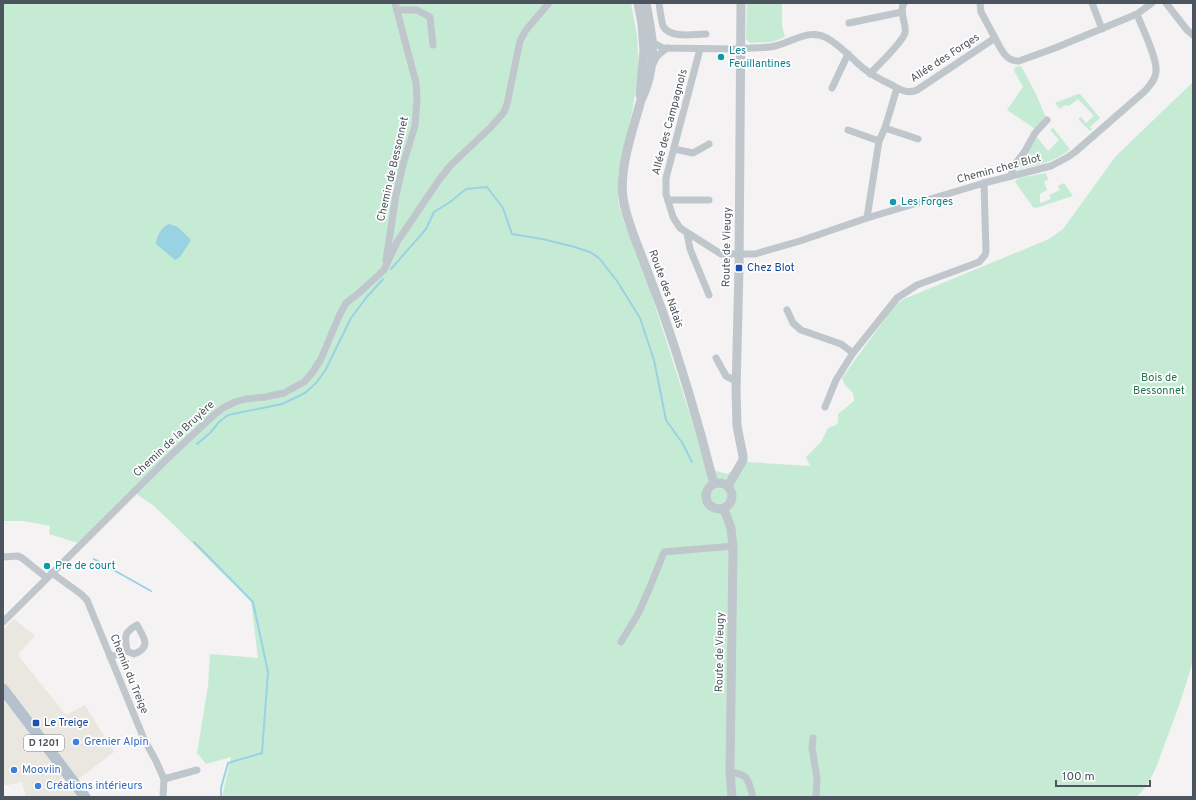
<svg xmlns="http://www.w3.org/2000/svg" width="1196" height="800" font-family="Overpass,sans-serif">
<rect width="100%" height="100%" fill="#f4f2f2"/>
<!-- commercial -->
<path fill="#eae7e0" d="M14,619L35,636L18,654L20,658L66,715L85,705L114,752L77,780L90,797H26L22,782L3,786V630Z"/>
<!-- green -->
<g fill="#c6ebd5">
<path d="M3,3H631L637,35L639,68L632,113L618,174V201L625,225L650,290L707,468L727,474L747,462L810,466L806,457L821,442L828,428L836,425L838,422V414L854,401L853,393L845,385L842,378L895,305L904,299L1049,239L1063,229L1116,156L1193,82V660C1185,690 1175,717 1164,746C1158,763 1151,785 1136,797H222L231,757L206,764L197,753L208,686L210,654L258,658L251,601L174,525L154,506L131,490L78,543L49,534L50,526L24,521H3Z"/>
<path d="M747,3H782V26L785,37L772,42L750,43L746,39Z"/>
<path d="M1021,66L1035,92L1046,118L1035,129L1007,110L1023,87L1014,71L1015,67Z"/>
<path d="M1078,94H1080L1100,118L1090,127L1092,129L1090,131L1078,119L1081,117L1086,123L1094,116L1078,99L1069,106L1065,105L1060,109L1055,103Z"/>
<path d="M1053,128L1070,149C1055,163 1035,165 1016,170L1015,169L1036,136L1048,151L1059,140L1050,130Z"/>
<path d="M1046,173L1048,180L1044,182L1047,190L1040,194V203L1051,199L1049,195L1060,190L1058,186L1064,183L1073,196L1036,208L1033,207L1015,182L1018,178Z"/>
</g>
<!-- water -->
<path fill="#99d2e3" d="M169,224L178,227L191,240L180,257L175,260L156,244C156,237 162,226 169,224Z"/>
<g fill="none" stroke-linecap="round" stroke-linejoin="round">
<!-- stream -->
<g stroke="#99d2e3" stroke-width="2">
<path d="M391,269L426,229L434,212L450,202L466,189L487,187L503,208L512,234L542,239L571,246L590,252L599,258L617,281L640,318L654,360L666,420L683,444L692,462"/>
<path d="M197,444L210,433L219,422L228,415L282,404L305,393L316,383L325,371L351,318L366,298L383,279"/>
<path d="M194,542L253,602L268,672L262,753L228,763L221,788V797"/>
<path d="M94,559L151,591"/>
</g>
<!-- minor -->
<g stroke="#bfc6cc" stroke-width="7">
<path d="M659,3C660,10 661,19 663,26C670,39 694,34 706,34"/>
<path d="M980,3L981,12L995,38"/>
<path d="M1092,3L1102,29"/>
<path d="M1166,3L1187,30L1193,35"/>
<path d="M397,10H417L430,17L433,45"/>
<path d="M849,23L902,12"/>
<path d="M652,42L663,48L735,49C748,47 762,49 775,46C793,42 808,28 827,38C841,46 851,58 863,68C872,75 881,80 892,85C900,90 908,94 917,90L995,38C1001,49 1005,61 1019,61L1055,48L1137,14"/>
<path d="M700,49L666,178V194L673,217L680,228L721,254H755L800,241L867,218L984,183L1051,166L1068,157L1075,152L1145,91C1150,85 1156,79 1156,71C1157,57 1142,28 1137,14L1152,3"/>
<path d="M653,64L657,56L667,48"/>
<path d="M870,74C878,65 902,43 905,33C907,23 898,12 904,3"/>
<path d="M832,88L848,54"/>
<path d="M885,128L918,139"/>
<path d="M848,130L879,141"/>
<path d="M674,149L693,153L709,144"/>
<path d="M1011,176L1013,167L1025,151L1035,133L1047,120"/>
<path d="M668,200H709"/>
<path d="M867,218L879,141L885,128L897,88"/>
<path d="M687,233L690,249L709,295"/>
<path d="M386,260L396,195L404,161L415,126L417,98L416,83L395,3"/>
<path d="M787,310L793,323L801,330L841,344L853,353"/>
<path d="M716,358L726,376L736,381"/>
<path d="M825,407L836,380L853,353L897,298L917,285L979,262L985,255L986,251L984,183"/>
<path d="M3,557L18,556L22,558L47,578"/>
<path d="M52,573L81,594L87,600L144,739L156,761L164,779L163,797"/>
<path d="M3,622L167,459L214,415L223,408L235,402L245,399L265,397L284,393L304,382L312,373L321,359L339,316L346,303L359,293L384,270L397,242L439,180L450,166L491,127L504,112L507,104L520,41L526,30L549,3"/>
<path d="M621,642L638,614L650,587L664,552L733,546"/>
<path d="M110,657L127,651L134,654C152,647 144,638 137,625C123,633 125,636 127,651"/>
<path d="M813,738L812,748L817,778L816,797"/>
<path d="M730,772C749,774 748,780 753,797"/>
<path d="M164,779L197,770"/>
</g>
<!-- tertiary -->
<g stroke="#bfc6cc" stroke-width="9">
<path d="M638,3L642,24L644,51L640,95"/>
<path d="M646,3C648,15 651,28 652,40C654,59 650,83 641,100C633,130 619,167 623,198C625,212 630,225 635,239C644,262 653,286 662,310C682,367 699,425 714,484"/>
<circle cx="719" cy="496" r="13"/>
<path d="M728,486L743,460V456L737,426L736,391L739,268L741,3"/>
<path d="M724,509L731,528L733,548L730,772L732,797"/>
</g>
<!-- primary -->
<path stroke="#b5c1cc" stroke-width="11" d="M3,689L85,797"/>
</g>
<!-- markers -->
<g fill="#0f9aa8" stroke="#fff" stroke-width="1.5">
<circle cx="721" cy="57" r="4"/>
<circle cx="893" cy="202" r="4"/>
<circle cx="47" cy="566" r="4"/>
</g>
<g fill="#1a4fb4" stroke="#fff" stroke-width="1.5">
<rect x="735" y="264" width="8" height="8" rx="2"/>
<rect x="32" y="719" width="8" height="8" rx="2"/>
</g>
<g fill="#3f7fe0" stroke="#fff" stroke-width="1.5">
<circle cx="76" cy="742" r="4"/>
<circle cx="14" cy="770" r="4"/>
<circle cx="38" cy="786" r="4"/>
</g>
<g text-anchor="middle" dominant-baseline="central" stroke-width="3.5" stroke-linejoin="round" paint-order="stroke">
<!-- shield labels -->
<rect fill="#fff" stroke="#82878e" stroke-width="1" x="24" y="735" width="40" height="16" rx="3"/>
<g font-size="10" font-weight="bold" fill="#4c545d">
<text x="44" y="743">D 1201</text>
</g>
<!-- culture labels -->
<g font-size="11" fill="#0d838f" stroke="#fff" text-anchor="start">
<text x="729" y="51">Les<tspan x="729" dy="13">Feuillantines</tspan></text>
<text x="901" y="202">Les Forges</text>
<text x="55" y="566">Pre de court</text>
</g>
<!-- street labels -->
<g font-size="11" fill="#4c545d" stroke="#fff">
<text transform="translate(945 58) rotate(-33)">Allée des Forges</text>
<text transform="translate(670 122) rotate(-75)">Allée des Campagnols</text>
<text transform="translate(393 169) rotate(-77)">Chemin de Bessonnet</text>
<text transform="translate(999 169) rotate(-15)">Chemin chez Blot</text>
<text transform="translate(727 247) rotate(-89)">Route de Vieugy</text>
<text transform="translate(666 289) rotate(70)">Route des Natais</text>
<text transform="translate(174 439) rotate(-43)">Chemin de la Bruyère</text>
<text transform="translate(720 652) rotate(-89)">Route de Vieugy</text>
<text transform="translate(129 674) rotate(68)">Chemin du Treige</text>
</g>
<!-- transit labels -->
<g font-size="11" fill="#164399" stroke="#fff" text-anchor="start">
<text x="747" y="268">Chez Blot</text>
<text x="44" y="723">Le Treige</text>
</g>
<!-- park labels -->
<g font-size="11" fill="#23774e" stroke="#fff">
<text x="1159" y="378">Bois de<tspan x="1159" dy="13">Bessonnet</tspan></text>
</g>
<!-- shop labels -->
<g font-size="11" fill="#366cbe" stroke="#fff" text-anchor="start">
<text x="84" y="742">Grenier Alpin</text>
<text x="22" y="770">Mooviin</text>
<text x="46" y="786">Créations intérieurs</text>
</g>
</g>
<!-- border -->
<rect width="1196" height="800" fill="none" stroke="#4c545d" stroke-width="8"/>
<!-- scale -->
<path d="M1056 780v6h94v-6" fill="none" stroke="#4c545d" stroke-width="2"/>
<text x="1062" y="780" font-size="12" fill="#4c545d" stroke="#ffffff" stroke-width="3" paint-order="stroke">100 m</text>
</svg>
